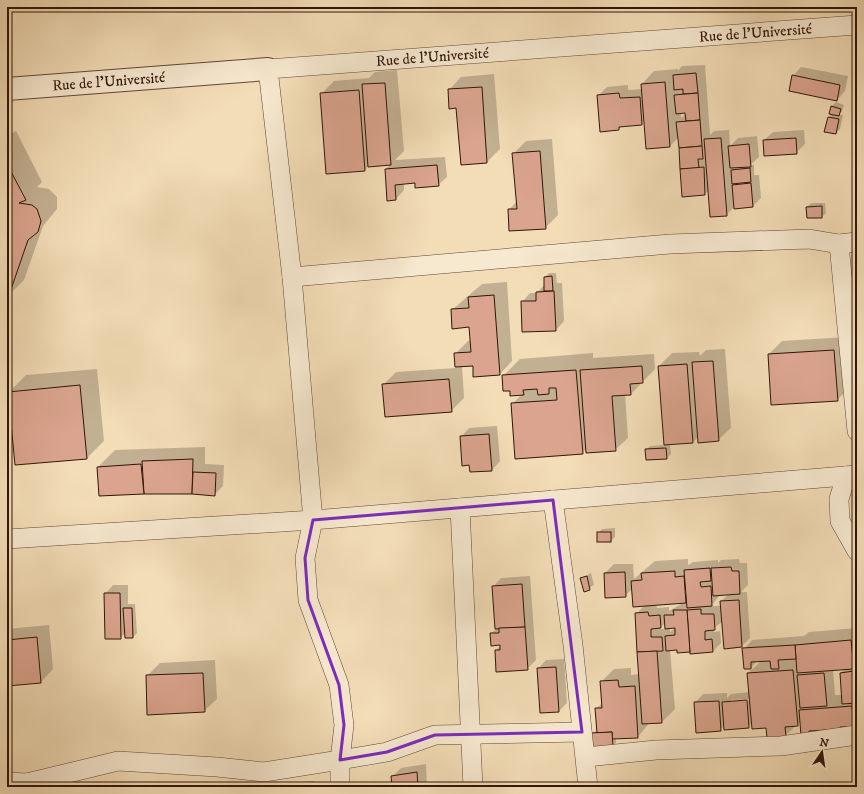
<svg xmlns="http://www.w3.org/2000/svg" width="864" height="794" font-family="'IM FELL DW Pica',serif">
<rect width="100%" height="100%" fill="#f3ddb7"/>
<filter id="stains"><feTurbulence type="fractalNoise" baseFrequency=".005" numOctaves="4"/><feColorMatrix values="0 0 0 0 .2 0 0 0 0 .09 0 0 0 0 .02 0 0 0 .5 -.17"/></filter>
<radialGradient id="worn" r=".72"><stop offset=".6" stop-color="#630" stop-opacity="0"/><stop offset="1" stop-color="#630" stop-opacity=".3"/></radialGradient>
<!-- shadow -->
<g fill="#0003" fill-rule="evenodd">
<path d="M705,65L710,135L714,131L729,130L730,146L738,138L757,136L759,157L750,165H754V175H759L761,198L753,206L735,208V206L726,215L709,190L705,194L678,138L670,146L644,121L642,124L622,126L618,129L599,95L607,87L628,85V90L642,89V84L654,71L678,69V71L682,66ZM688,112L681,118V113Z"/>
<path d="M801,67L848,76L845,91L837,100L793,76Z"/>
<path d="M397,70L404,151L395,160L445,157L447,177L438,185L416,182L404,183V190L396,199L388,200L386,169L390,164L368,166L365,170L321,94L334,81L369,78L375,72Z"/>
<path d="M494,74L500,149L487,162L449,90L461,77Z"/>
<path d="M836,102L844,105L842,111L839,115H843L840,129L836,133L825,131L829,117L832,114L830,113L832,106Z"/>
<path d="M804,130L805,144L796,153L764,140L773,132Z"/>
<path d="M16,131L42,182L37,187L49,189L57,197V209L43,226L24,280L7,297V136Z"/>
<path d="M552,139L558,215L545,228L509,210L517,201L514,153L526,141Z"/>
<path d="M811,203H825L826,213L822,217L807,207Z"/>
<path d="M549,273H556L557,283H562L564,321L556,330L522,302L530,293H537L545,284V277Z"/>
<path d="M507,282L512,361L500,374L474,365L462,366L464,398L451,411L383,385L396,372L456,368L455,354L468,341L471,340L470,326L452,310L482,284Z"/>
<path d="M847,337L850,387L837,400L769,354L782,341Z"/>
<path d="M725,349L731,428L718,440L699,436L693,442L670,444L671,454L667,458L646,450L650,446L665,445L659,366L672,353L699,352L700,356L706,350Z"/>
<path d="M593,353V358L654,354L655,369L631,394H625L628,438L615,450L587,448L582,453L512,404L522,394L511,390L503,376L520,359Z"/>
<path d="M97,369L104,441L87,458L16,464L9,392L26,375Z"/>
<path d="M497,426L500,461L492,470L461,437L469,428Z"/>
<path d="M205,447V464L224,465L223,486L215,494L144,493L98,467L115,450Z"/>
<path d="M615,528V537L611,541L598,533L602,529Z"/>
<path d="M688,559V565L693,562L718,560V563L721,560L739,559L740,563H747L748,585L741,592H747L750,638L742,646L725,648L723,621L713,629L714,632L720,631L721,643L713,651L670,650L675,709L662,722H650L638,737L616,738V743L612,747L591,734L598,730L596,709L602,703L601,682L614,669L631,668V675L640,674L636,614L645,605L632,589L625,596L606,597L605,573L614,564H633L634,579L655,561ZM729,594L721,601L722,606H711L720,595ZM683,603L669,611V607L657,608L656,604ZM665,623L666,629H659ZM670,627H676L670,632Z"/>
<path d="M591,573L594,585L585,590L582,578Z"/>
<path d="M530,576L536,660L527,669L496,650L502,644L491,634L496,629L493,587L501,578Z"/>
<path d="M113,585H128V604H135L137,633L133,637L126,632L120,638L105,594Z"/>
<path d="M49,625L53,669L41,682L7,685V629Z"/>
<path d="M857,628V731L846,726L840,732L828,729L814,730L809,735L801,721L785,736L767,727L752,723L748,727L724,726L720,730L695,703L703,694L727,693V698L731,694L750,692L748,673L761,661H757L751,668L744,649L752,640L804,636L809,632ZM845,668L841,673L842,695H835L833,669ZM752,699V701L731,702V700Z"/>
<path d="M564,659L567,703L559,711L538,669L546,660Z"/>
<path d="M215,660L217,699L204,711L147,676L160,663Z"/>
<path d="M426,764L427,787H393L392,777L401,768Z"/>
<path d="M314,781L313,787H270L273,784Z"/>
<path d="M840,786H857V787H839Z"/>
</g>
<!-- building -->
<g fill="#daa48e" stroke="#301607">
<path d="M696,73L698,93L683,94V89L674,90L673,75Z"/>
<path d="M792,75L840,85L837,101L789,91Z"/>
<path d="M665,82L670,147L646,149L641,84Z"/>
<path d="M385,83L391,165L368,167L362,84Z"/>
<path d="M482,87L487,163L461,165L456,108L449,109L448,89Z"/>
<path d="M359,90L365,171L326,174L320,93Z"/>
<path d="M619,93L620,98L640,97L642,125L619,127V130L600,132L597,95Z"/>
<path d="M698,93L700,120L686,121L685,113L676,114L674,95Z"/>
<path d="M831,106L841,109L839,116L829,114Z"/>
<path d="M828,117L839,119L836,134L824,132Z"/>
<path d="M700,120L702,146L679,148L676,122Z"/>
<path d="M721,138L727,216L710,217L704,139Z"/>
<path d="M796,138L797,154L764,156L763,140Z"/>
<path d="M749,144L751,167L730,168L728,146Z"/>
<path d="M702,146L703,159H698L699,168L680,169L679,148Z"/>
<path d="M540,151L546,229L509,231L508,209H517L512,153Z"/>
<path d="M7,164L26,200L19,203L32,205L37,209L41,221L38,232L28,240L8,298Z"/>
<path d="M437,165L439,186L415,188V183L395,185L396,200L387,201L385,169Z"/>
<path d="M704,167L705,195L682,197L680,169Z"/>
<path d="M750,168L751,182L732,184L731,170Z"/>
<path d="M751,183L753,207L734,209L732,185Z"/>
<path d="M822,206V218H807L806,207Z"/>
<path d="M552,276L553,291H544V277Z"/>
<path d="M554,291L556,331L522,332L521,301H536V292Z"/>
<path d="M494,295L500,375L473,377V366L455,367L454,353L471,352L469,327L452,329L451,309L469,308L468,297Z"/>
<path d="M834,350L838,401L771,405L768,354Z"/>
<path d="M713,361L719,441L698,443L692,362Z"/>
<path d="M687,364L693,443L664,445L658,366Z"/>
<path d="M642,366L643,383L630,384L631,395L612,396L616,451L586,453L580,370Z"/>
<path d="M576,370L583,454L515,459L511,403L557,400L556,388H549V394L538,395L537,389L523,390L524,395L510,396V391H503L502,375Z"/>
<path d="M449,379L452,412L385,417L382,384Z"/>
<path d="M80,385L87,459L15,465L8,392Z"/>
<path d="M489,434L492,471L470,472L469,465L462,466L460,436Z"/>
<path d="M666,448L667,459L646,460L645,449Z"/>
<path d="M193,459L192,494H144L142,461Z"/>
<path d="M141,464L144,494L99,496L97,467Z"/>
<path d="M193,472L216,473L215,496L192,494Z"/>
<rect x="597" y="532" width="14" height="10"/>
<path d="M731,567L732,571H739L740,594L713,596L711,568Z"/>
<path d="M710,568L711,581L700,582L701,587L711,586L712,606L687,608L684,570Z"/>
<path d="M675,571V577L684,576L686,603L633,607L631,581L642,580L641,573Z"/>
<path d="M625,572L626,597L605,598L604,573Z"/>
<path d="M587,576L590,590L584,592L580,578Z"/>
<path d="M522,584L525,627L495,629L492,586Z"/>
<path d="M104,593H120L121,639H105Z"/>
<path d="M739,600L742,647L724,649L720,601Z"/>
<path d="M123,608H132L133,638H125Z"/>
<path d="M701,609V614H714L715,630L705,631V640L712,639L713,652L690,654L687,610Z"/>
<path d="M673,610H687L690,652L677,653V650L666,651L665,636L675,635V628L665,629L664,615H674Z"/>
<path d="M648,612L649,616L660,615L661,628L651,629V637H662L663,651L637,652L635,613Z"/>
<path d="M525,627L528,670L496,672L495,650H500V645L491,646L490,633H499V628Z"/>
<path d="M37,637L41,683L7,686V640Z"/>
<path d="M851,640L854,669L797,673L795,645Z"/>
<path d="M795,645L796,659L778,660L779,669H771L770,661L751,662V669H744L742,648Z"/>
<path d="M657,651L662,723L642,724L637,652Z"/>
<path d="M556,667L559,712L540,713L537,668Z"/>
<path d="M793,670L798,726L785,727L786,737L767,738L766,728L752,729L747,673Z"/>
<path d="M854,671L857,703L842,704L840,673Z"/>
<path d="M203,673L205,712L147,715L146,675Z"/>
<path d="M824,673L827,706L800,708L797,675Z"/>
<path d="M618,680L619,687L635,686L638,738L612,739V732L597,733L595,708H602L600,681Z"/>
<path d="M747,700L749,728L724,730L722,702Z"/>
<path d="M719,701L721,731L696,733L694,702Z"/>
<path d="M852,706L853,717H857V732L847,727H840V733L827,730L809,731V736H801L799,710Z"/>
<path d="M612,732L613,748L591,749L590,733Z"/>
<path d="M417,772L418,787H392L391,776Z"/>
</g>
<g fill="none" stroke-linecap="round" stroke-linejoin="round">
<defs>
<g id="minor">
<path d="M839,244L857,431"/>
<path d="M292,277L670,244L809,239L839,244L857,242"/>
<path d="M846,476L839,499L840,521L857,551"/>
<path d="M553,500L573,645L588,787"/>
<path d="M460,508L473,787"/>
<path d="M7,539L313,520L857,475"/>
<path d="M586,757L656,750L781,746L857,735"/>
<path d="M7,782L27,783L29,787"/>
<path id="s1" d="M27,783L118,761L217,767L264,772L340,760L344,725L339,685L308,600L305,558L313,520L292,277L268,69L857,25"/>
<path d="M340,787V760L387,752L435,735L582,732"/>
</g>
<g id="tertiary">
<path id="s2" d="M7,89L268,69"/>
</g>
</defs>
<!-- minor casing -->
<use href="#minor" stroke="#614833" stroke-width="20"/>
<!-- tertiary casing -->
<use href="#tertiary" stroke="#614833" stroke-width="24"/>
<!-- minor -->
<use href="#minor" stroke="#f7e9d0" stroke-width="19"/>
<!-- tertiary -->
<use href="#tertiary" stroke="#f7e9d0" stroke-width="22"/>
</g>
<!-- marked area -->
<path fill="none" stroke="#7b2cbf" stroke-width="3" stroke-linejoin="round" d="M553,500L582,732L435,735L387,752L340,760L344,725L339,685L308,600L305,558L313,520Z"/>
<g text-anchor="middle" dominant-baseline="central" stroke-width="3" stroke-linejoin="round" paint-order="stroke">
<!-- street labels -->
<g font-size="15" fill="#301607" stroke="#f7e9d0">
<text stroke="none"><textPath href="#s1" startOffset="1506">Rue de l'Université</textPath></text>
<text stroke="none"><textPath href="#s1" startOffset="1182">Rue de l'Université</textPath></text>
<text stroke="none"><textPath href="#s2" startOffset="102">Rue de l'Université</textPath></text>
</g>
</g>
<!-- margin -->
<rect width="864" height="794" fill="none" stroke="#f3ddb7" stroke-width="24"/>
<rect x="8" y="8" width="848" height="778" fill="none" stroke="#301607" stroke-width="2"/>
<rect x="12" y="12" width="840" height="770" fill="none" stroke="#301607"/>
<!-- north arrow -->
<g transform="translate(822 752) rotate(13)" stroke="#f7e9d0" stroke-width="3" paint-order="stroke">
<path d="M0-3L7 15L0 10L-7 15Z" fill="#301607"/>
<text y="-6" font-size="11" font-weight="bold" text-anchor="middle" fill="#301607">N</text>
</g>
<rect width="100%" height="100%" filter="url(#stains)"/>
<rect width="100%" height="100%" fill="url(#worn)"/>
</svg>
